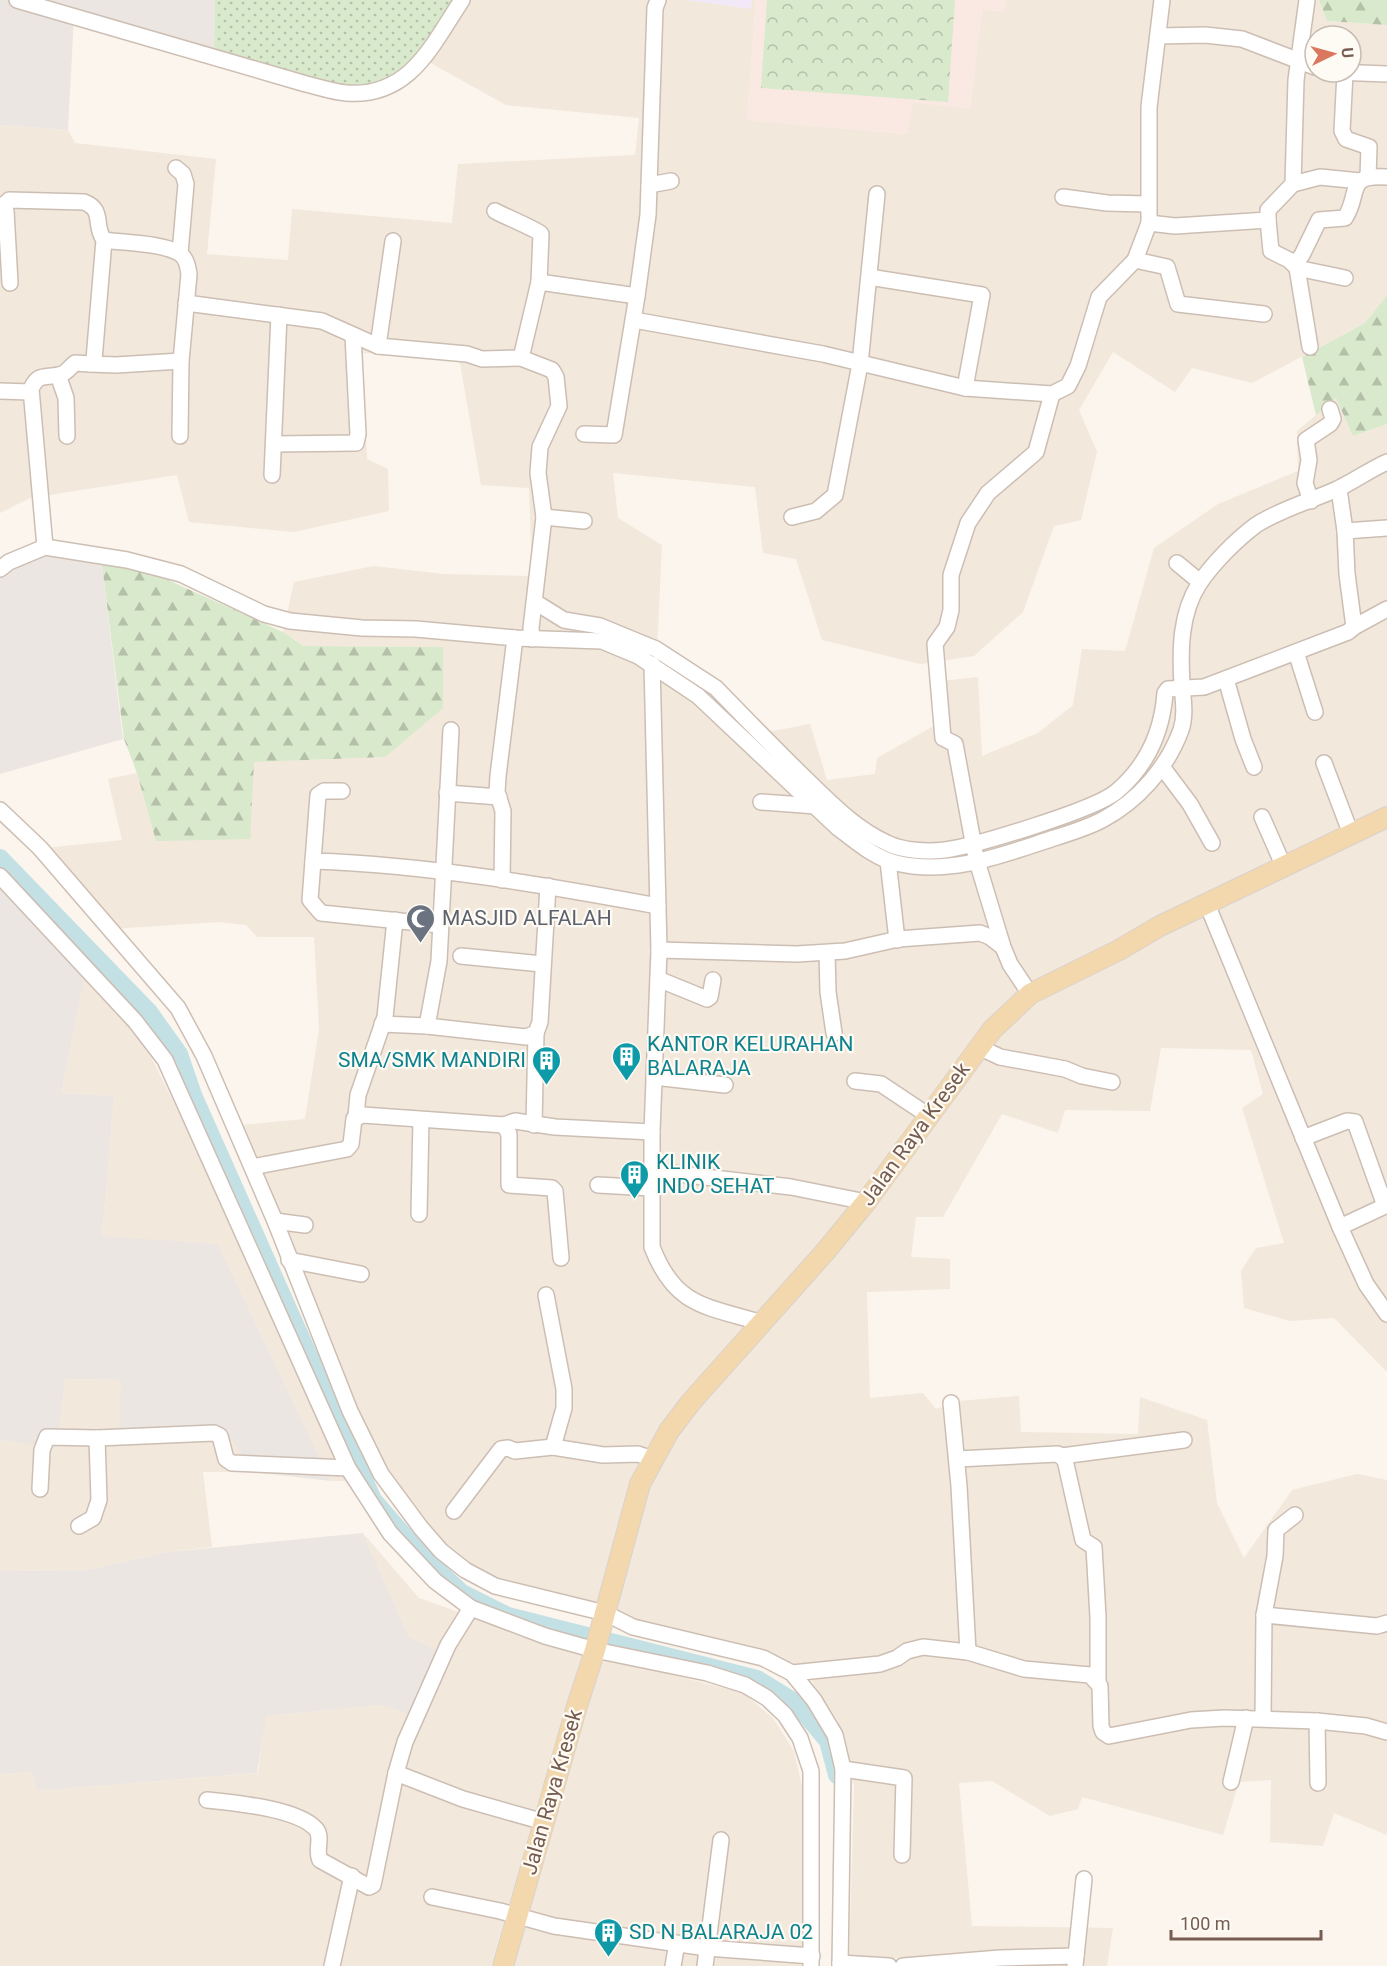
<svg xmlns="http://www.w3.org/2000/svg" width="1387" height="1966" font-family="Roboto,sans-serif">
<defs>
<pattern id="grass-dots" width="8" height="8" patternUnits="userSpaceOnUse" patternTransform="scale(1.5)"><rect width="8" height="8" fill="#d8e9cc"/><path d="M2 2h.1M6 6h.1" fill="none" stroke="#b4c0a8" stroke-width="1.8" stroke-linecap="round"/></pattern>
<pattern id="forest-firs" width="22" height="20" patternUnits="userSpaceOnUse" patternTransform="scale(1.5)"><rect width="22" height="20" fill="#d8e9cc"/><path d="M5 1l3.5 6h-7zM16 11l3.5 6h-7z" fill="#b4c0a8"/></pattern>
<pattern id="park-crowns" width="20" height="18" patternUnits="userSpaceOnUse" patternTransform="scale(1.5)"><rect width="20" height="18" fill="#d8e9cc"/><path d="M2 6a3 3 0 1 1 6 0M12 15a3 3 0 1 1 6 0" fill="none" stroke="#b4c0a8"/></pattern>
</defs>
<rect width="100%" height="100%" fill="#fbf5ed"/>
<!-- residential -->
<g fill="#f2e8dc" fill-rule="evenodd">
<path d="M463,0H756L747,120L907,134L912,102L970,108L982,10L1004,11L1006,0H1319L1327,21L1387,25V295L1365,323L1252,383L1192,368L1175,392L1113,352L1079,410L1097,452L1081,520L1054,526L1023,612L974,656L920,664L822,640L796,559L763,553L755,487L613,473L618,518L662,545L656,671L707,688L757,734L810,724L827,780L875,774L877,758L939,723L942,681L978,677L982,756L1038,733L1073,705L1082,649L1125,651L1154,548L1218,504L1298,471L1297,431L1336,398L1353,436L1387,424V1372L1334,1318L1290,1321L1244,1308L1241,1271L1256,1248L1284,1243L1242,1108L1263,1094L1251,1050L1161,1048L1150,1111L1065,1110L1058,1133L1002,1114L943,1217H916L911,1257L950,1259V1289L867,1292L870,1398L923,1393L936,1409L959,1401L1019,1396L1021,1432L1138,1434L1140,1397L1207,1420L1217,1503L1244,1558L1292,1490L1357,1474L1387,1480V1835L1334,1813L1323,1846L1270,1842L1271,1780L1239,1782L1223,1835L1082,1797L1078,1809L1050,1816L992,1781L959,1783L972,1926L1113,1928L1107,1966H849L854,1786L838,1721L808,1675L768,1655L487,1578L430,1534L387,1484L239,1125L305,1119L319,1029L314,937H257L246,925L219,922L111,929L44,848L122,840L108,779L137,773L156,841L253,762L385,757L443,647L303,646L283,632L294,582L374,566L443,574L532,576L529,488L481,485L459,357L362,353L367,459L388,469L389,511L294,532L189,522L177,475L30,498L0,513V125L68,130L75,143L216,159L207,254L288,260L292,209L452,223L458,164L635,155L639,118L506,105L427,61ZM1315,36H1351V72H1315Z"/>
<path d="M86,971L147,1049L189,1133L346,1481H331L218,1244L102,1237L114,1096L61,1093Z"/>
<path d="M65,1379L122,1380L119,1441L234,1440L251,1472H203L212,1547L168,1552L86,1570L0,1571V1440L57,1447Z"/>
<path d="M363,1533L419,1598L498,1626L583,1649L491,1966H0V1774L31,1772L37,1791L258,1773L265,1716L382,1705L409,1637Z"/>
<path d="M599,1656L743,1693L773,1718L794,1751L805,1800L802,1966H512Z"/>
</g>
<!-- commercial -->
<path fill="#fae9e2" d="M756,0H1006L1004,11L982,10L970,108L913,103L907,134L747,120Z"/>
<!-- industrial -->
<g fill="#ece6e2">
<path d="M0,0H215L214,59L74,17L68,130L0,125Z"/>
<path d="M36,556L101,557L123,739L0,774V565Z"/>
<path d="M0,885L86,971L61,1093L114,1096L102,1236L218,1244L331,1481L251,1472L233,1440L119,1441L121,1380L65,1379L57,1448L0,1440Z"/>
<path d="M363,1533L409,1637L442,1653L414,1716L382,1705L266,1716L257,1773L37,1791L31,1772L0,1774V1571L86,1570L168,1552Z"/>
</g>
<!-- education -->
<path fill="#f2e9f8" d="M686,0H752L751,9Z"/>
<!-- grass -->
<path fill="url(#grass-dots)" d="M215,0H463L427,61L384,89L328,90L214,59Z"/>
<!-- forest -->
<g fill="url(#forest-firs)">
<path d="M1319,0H1387V25L1327,21Z"/>
<path d="M1387,295V424L1353,436L1336,398L1316,415L1302,357L1365,323Z"/>
<path d="M101,557L148,571L283,632L303,646L443,647V708L385,757L254,762L250,839L156,841L137,773L124,739Z"/>
</g>
<!-- park -->
<path fill="url(#park-crowns)" d="M767,0H955L948,102L761,88Z"/>
<g fill="none" stroke-linecap="round" stroke-linejoin="round">
<!-- river -->
<path stroke="#c3e0e4" stroke-width="18" d="M0,858L149,1012L179,1054L193,1095L373,1500L421,1555L462,1593L508,1616L757,1679L796,1703L828,1741L837,1775"/>
<defs>
<g id="minor">
<path d="M17,0L306,84C319,87 333,92 346,93C410,98 432,45 462,0"/>
<path d="M1158,36L1205,35L1242,39L1315,67"/>
<path d="M1335,72L1387,74"/>
<path d="M1345,73L1342,131L1346,139L1369,147L1368,177"/>
<path d="M176,168L183,174L186,184L180,253"/>
<path d="M1293,184L1320,177L1360,181"/>
<path d="M649,185L671,181"/>
<path d="M1063,197L1107,203L1147,204"/>
<path d="M0,205L6,211L10,283"/>
<path d="M3,206L9,200L84,202C105,210 93,225 104,240L94,360L90,364L75,363C70,367 66,374 59,375C45,378 38,373 31,389L45,547"/>
<path d="M495,211C506,217 536,229 541,234L539,282"/>
<path d="M1268,220L1271,251L1289,260L1297,268L1310,347"/>
<path d="M1149,223L1175,226L1268,220V210L1293,184L1296,80L1307,0"/>
<path d="M104,240C125,243 161,243 179,253C186,257 188,266 189,274L181,361L180,436"/>
<path d="M1135,260L1167,267L1178,304L1264,314"/>
<path d="M1295,264L1302,255L1319,220L1345,218C1361,193 1345,174 1387,177"/>
<path d="M1297,268L1345,278"/>
<path d="M869,277L982,295L965,388"/>
<path d="M186,303L322,321L378,346L467,354L482,359L521,358"/>
<path d="M634,320L823,354L965,388L1052,394L1068,386L1078,366L1099,297L1135,260L1149,223V107L1162,0"/>
<path d="M378,346L393,241"/>
<path d="M90,364L116,365L181,361"/>
<path d="M58,375L66,398L67,436"/>
<path d="M0,391L30,392"/>
<path d="M584,434L614,435L637,296"/>
<path d="M274,444L356,443L358,434L353,335"/>
<path d="M272,475L279,315"/>
<path d="M1339,489L1345,531L1387,528"/>
<path d="M1311,501L1305,483L1309,460L1306,440L1330,424L1333,419L1330,409"/>
<path d="M544,517L584,521"/>
<path d="M792,517L816,511L835,495L860,364L877,194"/>
<path d="M1177,563L1200,582"/>
<path d="M0,569L9,562L45,547L127,560L181,574L264,614L290,621L362,628L416,629L515,638L602,641L638,656L698,696L838,828C856,841 874,858 896,863C949,876 1002,855 1051,839C1067,834 1087,828 1102,820C1138,801 1167,768 1181,730C1186,715 1183,699 1182,685C1180,650 1180,614 1199,584C1213,563 1236,540 1256,525C1279,510 1310,501 1335,490C1353,482 1369,470 1387,462"/>
<path d="M535,602L564,620L600,626L656,649L716,688C747,720 777,751 809,782C833,805 856,829 887,843C903,851 927,852 945,850C975,846 1094,810 1116,792C1147,766 1162,733 1165,693L1168,689L1204,687L1348,632L1354,627L1347,574L1345,531"/>
<path d="M1354,627L1387,609"/>
<path d="M532,639L531,628L544,517L538,473L540,447L559,406L556,377L552,370L521,358L539,282L637,296L648,215L655,8L658,0"/>
<path d="M1296,652L1315,712"/>
<path d="M652,664L659,950L652,1132V1247C675,1307 706,1306 762,1323"/>
<path d="M1226,679L1243,739L1254,767"/>
<path d="M451,730L439,961L427,1026L526,1037L536,1033L540,1022L548,886"/>
<path d="M1324,763L1351,834"/>
<path d="M1163,768L1190,804L1212,843"/>
<path d="M342,791H324L318,795L313,861C429,865 544,885 658,906"/>
<path d="M447,793L499,797"/>
<path d="M761,802L816,806"/>
<path d="M0,810L40,848L178,1008L204,1056L275,1221L350,1411L381,1474L421,1528L441,1551L465,1570L495,1586L605,1613L633,1627L763,1658L792,1673L814,1700L835,1735L843,1769L840,1966"/>
<path d="M1262,817L1284,867"/>
<path d="M313,861L310,900L321,913L440,925"/>
<path d="M888,861L897,940"/>
<path d="M0,876L135,1021L165,1060L348,1468L390,1533L435,1581L471,1608L545,1636L595,1650L707,1673L745,1685L767,1698L785,1715L800,1738L811,1771V1966"/>
<path d="M502,880L503,811L497,792L498,776L515,638"/>
<path d="M1207,904L1340,1227L1366,1284L1387,1314"/>
<path d="M659,950L797,954L845,951L898,939L980,933L990,937L1003,947"/>
<path d="M827,953L828,992L834,1033"/>
<path d="M461,956L542,964"/>
<path d="M658,979L707,999L710,997L713,980"/>
<path d="M1030,994L1010,964L1003,947L976,858L955,744L943,738L935,644L947,627L951,610V575L968,523L988,493L1036,452L1052,394"/>
<path d="M382,1024L427,1026"/>
<path d="M979,1047L1000,1057L1065,1069L1082,1076L1112,1082"/>
<path d="M654,1077L725,1085"/>
<path d="M855,1081L881,1084L929,1116"/>
<path d="M356,1116L358,1095L385,1017L395,920"/>
<path d="M504,1125L515,1121L555,1127L652,1132"/>
<path d="M534,1125L536,1033"/>
<path d="M1303,1138L1347,1121L1355,1122L1385,1206L1340,1227"/>
<path d="M252,1167L347,1149L351,1144L354,1119L363,1115L504,1125L509,1134V1185L552,1188L555,1191L561,1258"/>
<path d="M653,1171L791,1187L866,1202"/>
<path d="M598,1185L652,1188"/>
<path d="M419,1214L421,1120"/>
<path d="M275,1221L305,1225"/>
<path d="M289,1260L361,1274"/>
<path d="M546,1295L564,1389V1408L553,1447"/>
<path d="M1062,1456L1184,1440"/>
<path d="M957,1459L1058,1454L1065,1460L1083,1540L1094,1547L1098,1617V1681"/>
<path d="M40,1489L42,1450L47,1437L97,1438L214,1433L220,1436L226,1459L232,1463L348,1468"/>
<path d="M454,1511L501,1449L508,1448L515,1451L553,1447L603,1455L638,1454L653,1459"/>
<path d="M79,1526L93,1518L99,1500L97,1438"/>
<path d="M1264,1615L1377,1626L1387,1623"/>
<path d="M968,1652L1024,1669L1090,1675L1100,1686L1101,1726L1103,1732L1109,1736L1191,1720L1224,1718L1317,1721L1366,1726L1387,1732"/>
<path d="M792,1673L880,1664L897,1658L907,1651L923,1647L968,1652L959,1486L951,1403"/>
<path d="M1263,1718L1264,1615L1275,1556L1276,1530L1295,1515"/>
<path d="M1317,1721L1318,1783"/>
<path d="M843,1769L904,1778L902,1855"/>
<path d="M396,1773L463,1799L544,1822"/>
<path d="M1231,1782L1246,1718"/>
<path d="M207,1800C234,1803 297,1808 316,1829C323,1837 315,1851 320,1860L369,1887L373,1885L396,1773L405,1742L448,1645L471,1608"/>
<path d="M432,1897L500,1911L554,1926L707,1948L812,1956"/>
<path d="M1076,1956L1084,1879"/>
<path d="M840,1963L889,1966"/>
<path d="M332,1966L352,1876"/>
<path d="M673,1966L677,1943"/>
<path d="M705,1966L721,1840"/>
<path d="M903,1966L1000,1958L1076,1956L1075,1966"/>
</g>
<path id="major" d="M503,1966L577,1706L595,1650L640,1484L669,1431L691,1402L825,1252L866,1202L992,1030L1030,994L1119,950L1160,926L1387,817"/>
</defs>
<!-- minor casing -->
<use href="#minor" stroke="#cdbeb3" stroke-width="18"/>
<!-- major casing -->
<use href="#major" stroke="#d9d2ce" stroke-width="22"/>
<!-- minor -->
<use href="#minor" stroke="#fff" stroke-width="15"/>
<!-- major -->
<use href="#major" stroke="#f3d7ad" stroke-width="20"/>
</g>
<!-- icons -->
<defs>
<symbol id="mosque-pin" viewBox="-11 -11 22 30"><path d="M0 17L-7.5 6A9.5 9.5 0 1 1 7.5 6Z" fill="#6b7280" stroke="#fefaf4"/><path d="M3.5-4.9A6 6 0 1 0 3.5 4.9A5 5 0 1 1 3.5-4.9Z" fill="#fff"/></symbol>
<symbol id="building-pin" viewBox="-11 -11 22 30"><path d="M0 17L-7.5 6A9.5 9.5 0 1 1 7.5 6Z" fill="#0f9aa8" stroke="#fefaf4"/><path d="M-4-6H4V6H1V3H-1V6H-4ZM-2.5-4.3h1.7v1.8h-1.7ZM.8-4.3h1.7v1.8H.8ZM-2.5-1h1.7V.8h-1.7ZM.8-1h1.7V.8H.8Z" fill="#fff"/></symbol>
</defs>
<g fill-rule="evenodd">
<use href="#mosque-pin" x="404" y="902" width="33" height="45"/>
<use href="#building-pin" x="610" y="1040" width="33" height="45"/>
<use href="#building-pin" x="530" y="1044" width="33" height="45"/>
<use href="#building-pin" x="618" y="1158" width="33" height="45"/>
<use href="#building-pin" x="592" y="1916" width="33" height="45"/>
</g>
<g text-anchor="middle" dominant-baseline="central" stroke-width="4.5" stroke-linejoin="round" paint-order="stroke">
<!-- worship labels -->
<g font-size="21" fill="#5b616d" stroke="#fefaf4" text-anchor="start">
<text x="442" y="918">MASJID ALFALAH</text>
</g>
<!-- culture labels -->
<g font-size="21" fill="#0d838f" stroke="#fefaf4" text-anchor="start">
<text x="647" y="1044">KANTOR KELURAHAN<tspan x="647" dy="24">BALARAJA</tspan></text>
<text x="526" y="1060" text-anchor="end">SMA/SMK MANDIRI</text>
<text x="656" y="1162">KLINIK<tspan x="656" dy="24">INDO SEHAT</tspan></text>
<text x="629" y="1932">SD N BALARAJA 02</text>
</g>
<!-- street labels -->
<g font-size="21" fill="#765d51" stroke="#fefaf4">
<text transform="translate(915 1134) rotate(-54)">Jalan Raya Kresek</text>
<text transform="translate(552 1792) rotate(-74)">Jalan Raya Kresek</text>
</g>
</g>
<!-- north arrow -->
<g transform="translate(1333 54) rotate(85)"><circle r="28" fill="#fefaf4" stroke="#c8bbb3" stroke-width="1.5"/>
<path d="M0-4.5L10 22L0 15L-10 22Z" fill="#d9775f"/>
<text y="-9" font-size="16" font-weight="bold" text-anchor="middle" fill="#765d51">U</text>
</g>
<!-- scale -->
<path d="M1171 1930v9h150v-9" fill="none" stroke="#765d51" stroke-width="3"/>
<text x="1180" y="1930" font-size="18" fill="#765d51" stroke="#fefaf4" stroke-width="4.5" paint-order="stroke">100 m</text>
</svg>
